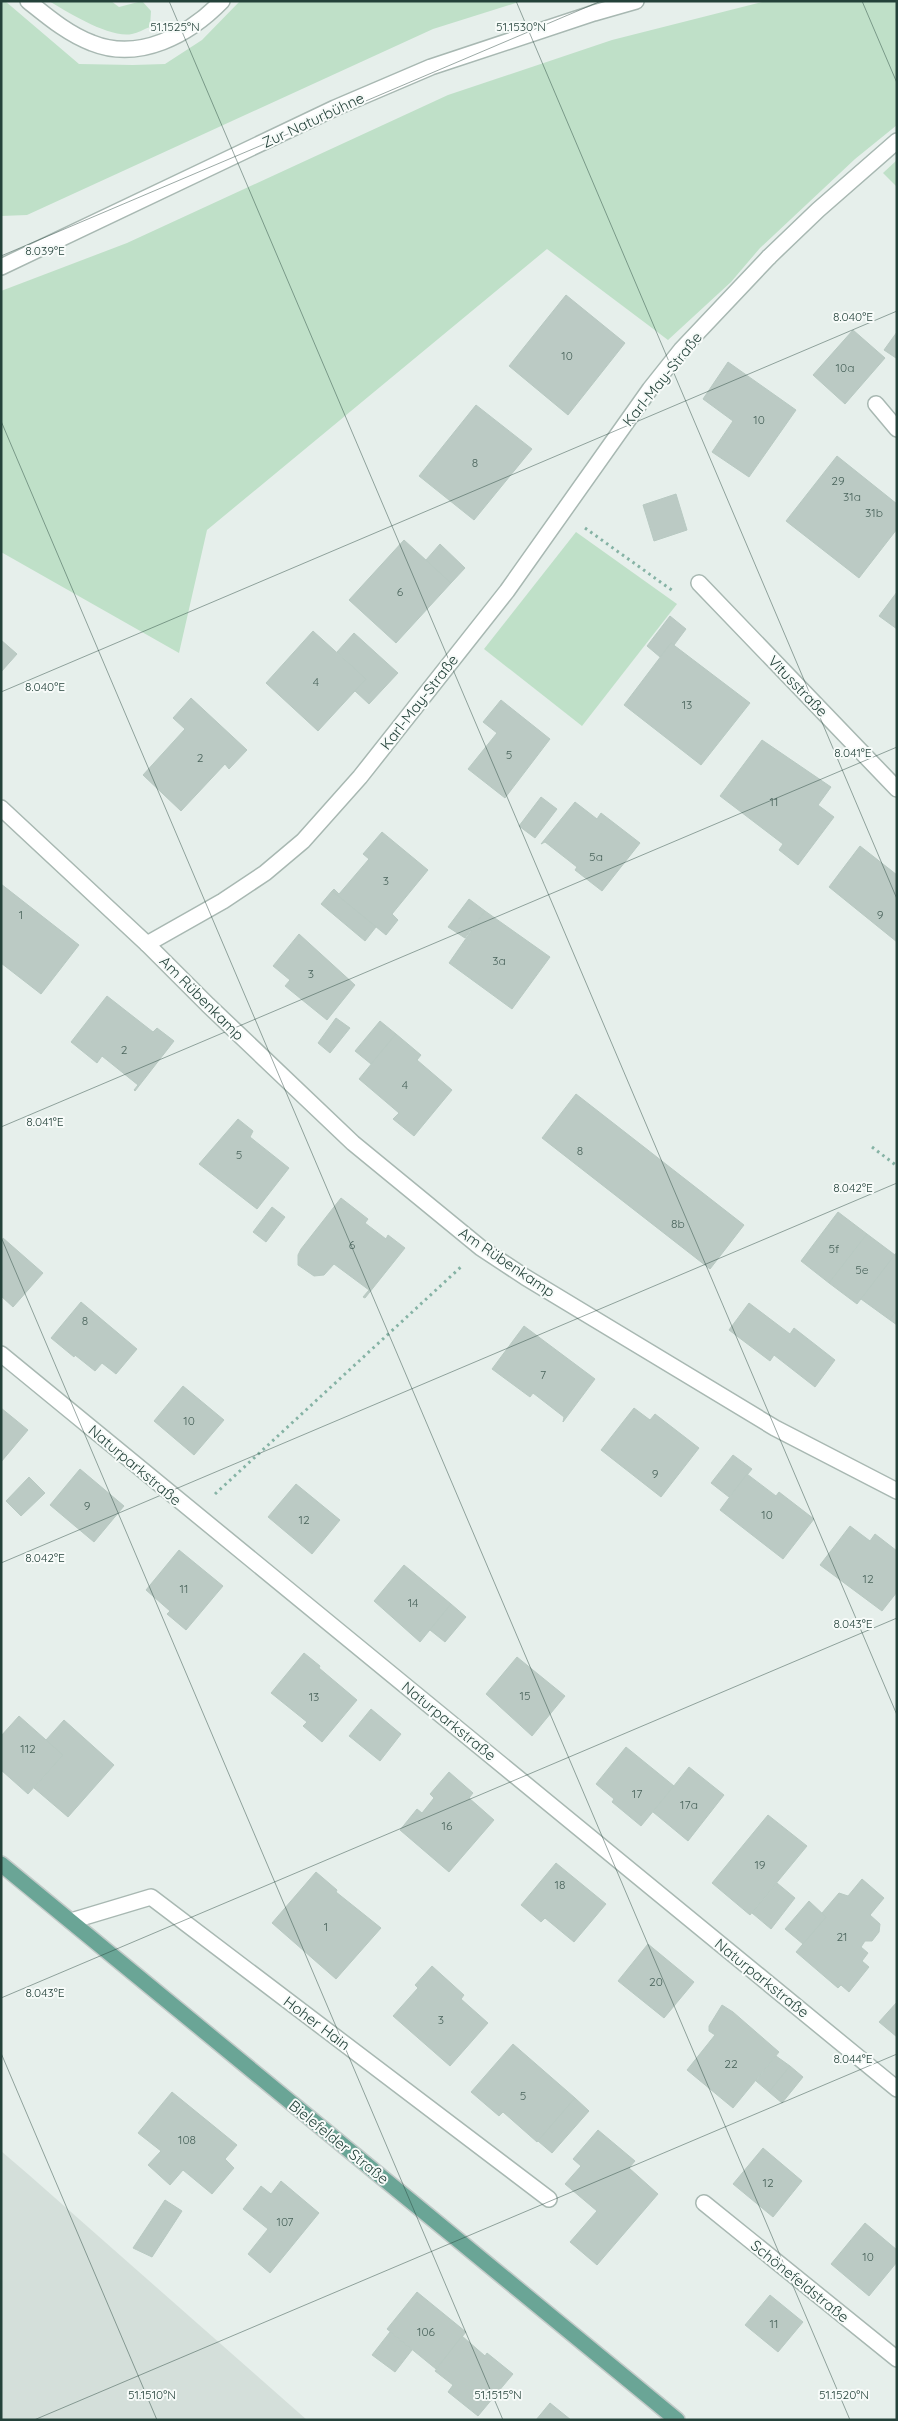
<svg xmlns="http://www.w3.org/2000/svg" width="898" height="2421" font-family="Quicksand,sans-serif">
<rect width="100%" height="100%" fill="#e6efeb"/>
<!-- built -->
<path fill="#d4dfda" d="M1,2151L29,2175L307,2420H1Z"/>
<!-- green -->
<g fill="#bfe0c8">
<path d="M1,1H5L79,64L133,65L165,64L202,40L240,1H522L433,29L27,215L1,216Z"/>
<path d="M49,1H111L119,7L142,1L151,11L150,27C144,29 138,33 132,34C111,39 67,12 49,1Z"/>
<path d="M766,1H897V125L855,159L760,248L731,282L668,340L547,249L207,530L179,653L1,552V291L127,243L448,95L612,40Z"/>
<path d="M897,160V187L883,173Z"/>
<path d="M576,532L677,604L582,726L484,649Z"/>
</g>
<!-- building -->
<g fill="#bbcac4" stroke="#b8c9c2">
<path d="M566,295L625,343L568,415L509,366Z"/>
<path d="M853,330L885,358L845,404L813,375Z"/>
<path d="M897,332V357L896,358L884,350Z"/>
<path d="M728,362L796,410L749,477L712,452L733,421L703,399Z"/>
<path d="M476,405L532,449L474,520L419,476Z"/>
<path d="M837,456L897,504V529L859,578L786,521Z"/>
<path d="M676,494L687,530L654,541L643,505Z"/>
<path d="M404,540L451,583L396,643L349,600Z"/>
<path d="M440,544L465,568L451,583L426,560Z"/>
<path d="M897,592V629L879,616Z"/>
<path d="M670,616L686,629L674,645L671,643L660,657L647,646Z"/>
<path d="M313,631L366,679L318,731L266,683Z"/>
<path d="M354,633L398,673L369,704L355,691L366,679L337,652Z"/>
<path d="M1,640L17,654L1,672Z"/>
<path d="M671,643L750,703L701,765L624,705Z"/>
<path d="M191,698L247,750L229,769L225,764L181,811L143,775L185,729L173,718Z"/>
<path d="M501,700L550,739L505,798L468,769L497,733L483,722Z"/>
<path d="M762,740L831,787L818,805L834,817L798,865L779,850L783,844L720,796Z"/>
<path d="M541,797L557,809L535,838L519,826Z"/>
<path d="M575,802L597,819L601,813L640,843L602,891L575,870L577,867L545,842L541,844Z"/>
<path d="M382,832L428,870L392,914L398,920L386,935L332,891L334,889L339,894L369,859L363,854Z"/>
<path d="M860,846L897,875V942L829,887Z"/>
<path d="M1,884L79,945L41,994L1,963Z"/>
<path d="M332,891L376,927L365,941L321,904Z"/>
<path d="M469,899L485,911L465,938L448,927Z"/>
<path d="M485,911L550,957L512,1009L449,963Z"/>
<path d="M299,934L355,985L327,1020L285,986L290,980L273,966Z"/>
<path d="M107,996L153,1032L157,1028L174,1041L135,1091L134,1090L138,1085L102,1056L97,1063L71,1042Z"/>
<path d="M336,1018L350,1028L330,1053L318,1043Z"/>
<path d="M380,1021L396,1034L371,1064L355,1051Z"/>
<path d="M396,1034L421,1055L417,1060L452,1090L414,1136L393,1119L399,1113L359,1079Z"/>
<path d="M576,1094L744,1225L710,1269L542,1138Z"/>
<path d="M238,1119L253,1131L250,1137L289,1168L257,1209L199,1164Z"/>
<path d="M341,1198L368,1219L365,1223L386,1239L388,1235L405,1248L365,1298L363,1297L369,1290L334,1264L324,1275L314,1276L298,1265V1255L301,1249Z"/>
<path d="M272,1207L285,1217L266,1242L253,1232Z"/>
<path d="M838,1212L867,1234L829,1283L801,1261Z"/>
<path d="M867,1234L895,1255L857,1304L829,1283Z"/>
<path d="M3,1238L43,1273L13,1307L1,1296Z"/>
<path d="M897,1252V1310L890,1320L861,1299Z"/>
<path d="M81,1302L137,1349L116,1374L102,1363L95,1371L75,1355L74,1357L51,1338Z"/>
<path d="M749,1303L790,1334L794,1328L835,1360L815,1387L774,1355L770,1361L729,1330Z"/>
<path d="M897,1310V1325L890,1320Z"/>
<path d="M524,1326L595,1379L563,1422L564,1417L533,1393L530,1397L492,1369Z"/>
<path d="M183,1386L224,1420L194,1455L154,1421Z"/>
<path d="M1,1408L28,1430L1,1462Z"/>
<path d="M634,1408L650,1420L655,1414L699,1448L661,1497L601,1450Z"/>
<path d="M733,1455L752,1469L729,1497L711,1483Z"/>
<path d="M80,1469L124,1506L94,1542L50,1505Z"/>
<path d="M747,1474L776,1496L779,1492L814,1519L783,1559L720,1510Z"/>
<path d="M29,1477L45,1493L21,1516L6,1501Z"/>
<path d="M296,1484L340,1520L312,1554L268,1517Z"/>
<path d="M850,1526L870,1541L875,1534L897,1551V1592L882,1611L820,1565Z"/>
<path d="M179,1550L223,1586L186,1630L167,1614L170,1611L146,1590Z"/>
<path d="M404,1565L451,1604L420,1642L374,1601Z"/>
<path d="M451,1604L466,1617L445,1642L430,1630Z"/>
<path d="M304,1653L320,1666L319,1668L357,1700L322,1742L303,1726L307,1722L271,1693Z"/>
<path d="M517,1657L565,1696L532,1736L486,1694Z"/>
<path d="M371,1709L401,1734L380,1761L349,1736Z"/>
<path d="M19,1716L63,1755L28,1794L1,1770V1736Z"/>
<path d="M64,1720L114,1765L68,1817L34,1788L63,1755L46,1740Z"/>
<path d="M626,1747L674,1786L641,1826L612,1802L614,1799L596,1784Z"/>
<path d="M689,1767L724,1795L688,1841L653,1812Z"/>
<path d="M449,1772L473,1793L469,1798L494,1820L449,1872L400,1830L417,1809L422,1813L434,1798L430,1794Z"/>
<path d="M768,1815L807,1846L750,1915L712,1883Z"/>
<path d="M556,1863L606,1904L574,1942L545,1918L541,1922L521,1905Z"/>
<path d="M316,1872L337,1890L336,1892L381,1928L336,1979L272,1923Z"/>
<path d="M862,1879L884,1898L870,1915L880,1924L879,1932L872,1941H865L861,1947L868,1953L862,1961L869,1967L849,1992L841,1985L838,1988L796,1952L826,1917L822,1913L839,1893L848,1896Z"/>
<path d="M777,1883L795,1898L771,1929L752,1913Z"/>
<path d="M809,1901L826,1917L803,1944L785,1929Z"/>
<path d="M648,1944L694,1982L664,2018L618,1981Z"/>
<path d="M432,1966L464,1995L461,1999L488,2023L450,2066L393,2016L418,1988L415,1985Z"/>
<path d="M897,2002V2037L879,2022Z"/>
<path d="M722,2005L733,2012L779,2052L733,2108L687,2070L715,2035L709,2031V2026Z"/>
<path d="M513,2044L575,2098L537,2142L503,2112L499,2116L471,2092Z"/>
<path d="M776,2056L790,2066L769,2092L756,2081Z"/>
<path d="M790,2066L803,2077L782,2103L769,2092Z"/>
<path d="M172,2092L237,2145L225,2159L234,2168L212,2194L183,2170L170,2185L148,2165L161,2151L138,2133Z"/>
<path d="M575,2098L589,2111L552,2153L538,2141Z"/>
<path d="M598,2130L635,2161L629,2168L658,2194L597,2265L570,2242L597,2211L565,2184L581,2166L573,2159Z"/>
<path d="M763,2148L802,2181L773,2217L733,2184Z"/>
<path d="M281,2181L319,2213L270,2273L248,2254L268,2229L243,2209L261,2186L271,2194Z"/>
<path d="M165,2200L182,2211L152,2257L133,2248Z"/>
<path d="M865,2223L897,2250V2262L869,2296L831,2264Z"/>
<path d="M417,2292L466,2332L436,2369L387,2329Z"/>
<path d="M770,2295L803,2322L778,2352L745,2325Z"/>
<path d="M390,2332L412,2350L395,2372L372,2355Z"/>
<path d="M462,2336L485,2356L487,2353L513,2374L478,2416L448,2392L453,2385L435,2371Z"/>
<path d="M550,2403L571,2420H536Z"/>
</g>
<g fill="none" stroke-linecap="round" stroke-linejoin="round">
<defs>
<g id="lane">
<path d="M28,1C48,17 68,34 92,43C139,62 189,35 222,1"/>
<path d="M769,257L818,210L897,141"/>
<path d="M1,267L335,108L431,67L594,13L636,1"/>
<path d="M71,1921L151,1897L549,2199"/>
</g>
<g id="street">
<path d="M876,404L897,429"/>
<path d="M699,583L897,789"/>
<path d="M1,808L147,944L223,901L265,873L303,841L360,777L507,591L650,389L681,350L769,257"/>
<path d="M147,944L208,1005L353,1143L481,1248L525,1277L775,1428L897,1491"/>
<path d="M1,1354L897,2089"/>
<path d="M704,2203L897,2359"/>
</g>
<path id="primary" d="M1,1864L677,2420"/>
</defs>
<!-- lane casing -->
<use href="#lane" stroke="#a8b8b2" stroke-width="18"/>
<!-- street casing -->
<use href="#street" stroke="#a8b8b2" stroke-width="18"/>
<!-- primary casing -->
<use href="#primary" stroke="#c2cac8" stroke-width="18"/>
<!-- path -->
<g stroke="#86b3a5" stroke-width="3" stroke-dasharray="2.5 4" stroke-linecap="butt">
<path d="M585,528L673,591"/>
<path d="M872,1147L897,1166"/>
<path d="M215,1494L462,1266"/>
</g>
<!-- lane -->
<use href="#lane" stroke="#fff" stroke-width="15"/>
<!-- street -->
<use href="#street" stroke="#fff" stroke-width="15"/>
<!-- primary -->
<use href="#primary" stroke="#6aa596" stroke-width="15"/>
</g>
<!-- ticks -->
<path fill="none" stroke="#24423a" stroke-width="1" stroke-opacity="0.45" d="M169,1L897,1715M516,1L897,899M862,1L897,83M1,256L601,1M1,421L850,2420M1,692L897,311M1,1127L897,747M1,1237L503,2420M1,1563L897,1183M1,1998L897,1618M1,2053L157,2420M34,2420L897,2054"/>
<g text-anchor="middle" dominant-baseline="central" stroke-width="4" stroke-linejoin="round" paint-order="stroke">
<!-- number labels -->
<g font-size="12" fill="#4a645c">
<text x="567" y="355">10</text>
<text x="845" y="367">10a</text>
<text x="759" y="419">10</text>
<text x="475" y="462">8</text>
<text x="838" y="480">29</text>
<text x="852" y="496">31a</text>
<text x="874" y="512">31b</text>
<text x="400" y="591">6</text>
<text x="316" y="681">4</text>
<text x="687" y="704">13</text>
<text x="509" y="754">5</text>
<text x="200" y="757">2</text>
<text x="774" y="801">11</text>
<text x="596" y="856">5a</text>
<text x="386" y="880">3</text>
<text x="21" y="914">1</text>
<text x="880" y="914">9</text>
<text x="499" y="960">3a</text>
<text x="311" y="973">3</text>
<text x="124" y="1049">2</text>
<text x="405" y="1084">4</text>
<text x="580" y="1150">8</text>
<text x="239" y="1154">5</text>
<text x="678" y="1223">8b</text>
<text x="352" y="1244">6</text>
<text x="834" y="1248">5f</text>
<text x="862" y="1269">5e</text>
<text x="85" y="1320">8</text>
<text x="543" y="1374">7</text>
<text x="189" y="1420">10</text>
<text x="655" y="1473">9</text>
<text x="87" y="1505">9</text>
<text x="767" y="1514">10</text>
<text x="304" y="1519">12</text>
<text x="868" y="1578">12</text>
<text x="184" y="1588">11</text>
<text x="413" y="1602">14</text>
<text x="525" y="1695">15</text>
<text x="314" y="1696">13</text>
<text x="28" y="1748">112</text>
<text x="637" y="1793">17</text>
<text x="689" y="1804">17a</text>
<text x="447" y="1825">16</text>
<text x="760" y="1864">19</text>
<text x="560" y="1884">18</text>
<text x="326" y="1926">1</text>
<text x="842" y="1936">21</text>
<text x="656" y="1981">20</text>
<text x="441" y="2019">3</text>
<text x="731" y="2063">22</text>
<text x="523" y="2095">5</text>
<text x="187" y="2139">108</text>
<text x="768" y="2182">12</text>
<text x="285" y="2221">107</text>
<text x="868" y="2256">10</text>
<text x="774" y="2323">11</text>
<text x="426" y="2331">106</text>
</g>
<!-- street labels -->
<g font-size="15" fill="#24423a" stroke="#f7fbf9">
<text transform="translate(313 120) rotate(-25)">Zur Naturbühne</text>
<text transform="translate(662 379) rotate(-51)">Karl-May-Straße</text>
<text transform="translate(798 686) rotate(46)">Vitusstraße</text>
<text transform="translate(419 702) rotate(-52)">Karl-May-Straße</text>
<text transform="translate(202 998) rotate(45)">Am Rübenkamp</text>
<text transform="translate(507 1262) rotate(34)">Am Rübenkamp</text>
<text transform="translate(135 1465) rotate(40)">Naturparkstraße</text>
<text transform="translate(449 1721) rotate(39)">Naturparkstraße</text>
<text transform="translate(762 1978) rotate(39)">Naturparkstraße</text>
<text transform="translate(317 2023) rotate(37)">Hoher Hain</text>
<text transform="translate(339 2142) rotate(39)">Bielefelder Straße</text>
<text transform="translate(800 2281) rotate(39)">Schönefeldstraße</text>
</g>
</g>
<g font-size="12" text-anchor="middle" fill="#24423a" stroke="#f7fbf9" stroke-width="4" stroke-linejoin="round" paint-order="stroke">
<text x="175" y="31">51.1525°N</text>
<text x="521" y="31">51.1530°N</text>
<text x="45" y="255">8.039°E</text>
<text x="853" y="321">8.040°E</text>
<text x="45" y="691">8.040°E</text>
<text x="853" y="757">8.041°E</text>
<text x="45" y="1126">8.041°E</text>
<text x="853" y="1192">8.042°E</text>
<text x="45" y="1562">8.042°E</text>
<text x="853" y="1628">8.043°E</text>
<text x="45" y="1997">8.043°E</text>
<text x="853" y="2063">8.044°E</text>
<text x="152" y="2399">51.1510°N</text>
<text x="498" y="2399">51.1515°N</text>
<text x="844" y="2399">51.1520°N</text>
</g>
<!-- border -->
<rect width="898" height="2421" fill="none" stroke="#24423a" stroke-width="5"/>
</svg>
